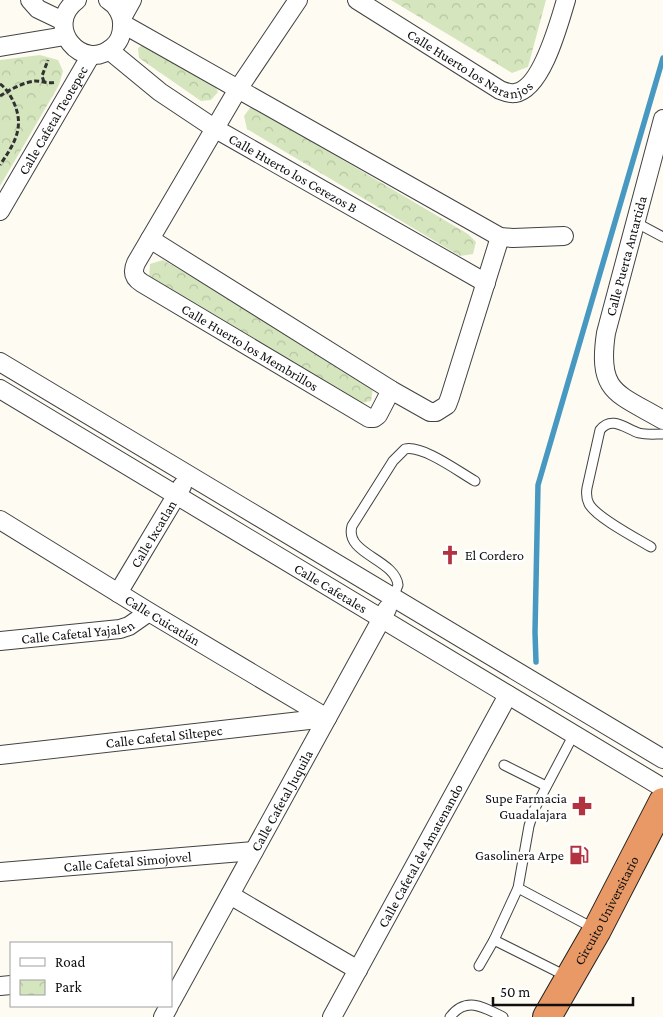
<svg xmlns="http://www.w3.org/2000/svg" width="663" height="1017" font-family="'Crimson Pro',serif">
<defs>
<pattern id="park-crowns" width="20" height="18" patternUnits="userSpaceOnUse" patternTransform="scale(1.25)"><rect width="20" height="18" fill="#d5e6be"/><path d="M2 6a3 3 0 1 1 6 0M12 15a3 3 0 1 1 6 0" fill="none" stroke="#b6c4a2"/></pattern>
</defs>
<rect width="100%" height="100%" fill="#fefbf2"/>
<!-- park -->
<g fill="url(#park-crowns)">
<path d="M391,0H546L528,67L512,73Z"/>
<path d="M144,44L213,82L218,92L211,100L201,101L139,58L138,48Z"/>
<path d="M40,55L58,60L63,71L59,85L0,186V60Z"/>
<path d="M253,107L468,234L476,242L473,254L460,256L247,129L244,116L250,108Z"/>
<path d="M163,260L366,378L373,388L371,401L357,404L149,279L150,264Z"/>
</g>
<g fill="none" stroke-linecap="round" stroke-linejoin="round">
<!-- stream -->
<path stroke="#4899c2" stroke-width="5.5" d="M536,662L535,632L538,485L663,58"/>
<defs>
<g id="lane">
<path d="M635,222L663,237"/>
<path d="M651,547C636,538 597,518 589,504C586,498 586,494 587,488L600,430C612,415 626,429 639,433C647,435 655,434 663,434"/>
<path d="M393,598L398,585C395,559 344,554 352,526L393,461L405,449C423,445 459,472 475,481"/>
<path d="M504,765L546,786"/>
<path d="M518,888L595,929"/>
<path d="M494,940L566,976"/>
<path d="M479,966L494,940L518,888L529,826L534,810L574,734"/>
<path d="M450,1017C466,996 484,1007 503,1017"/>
</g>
<g id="street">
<path d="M30,0L38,9L63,21"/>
<path d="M77,0C42,26 83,74 113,47C119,42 122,34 122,26C123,16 117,5 108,0"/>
<path id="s1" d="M298,0L238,89L136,263C132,272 134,278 142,283L369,418H374L378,415L391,390"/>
<path id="s2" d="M357,0L500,90C505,92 510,94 515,93C542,89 559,23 566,0"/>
<path d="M122,18L132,0"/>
<path d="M123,24L500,237L513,238L564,236"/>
<path d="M0,47L65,36"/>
<path id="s3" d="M109,50L160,92L214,128L486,283"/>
<path d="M663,119L606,333C597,393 617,393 663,420"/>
<path id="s4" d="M0,211L91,55"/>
<path d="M150,239L391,390L430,412H436L447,405L450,397L500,237"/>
<path d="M0,362L663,759"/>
<path id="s5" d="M0,389L663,788"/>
<path id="s6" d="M0,520L149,612L327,718"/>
<path id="s7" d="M118,593L182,486"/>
<path id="s8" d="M0,641L120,629L129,626L149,612"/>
<path id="s9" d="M0,755L327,718"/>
<path id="s10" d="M0,872L254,851"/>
<path d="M230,895L358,970"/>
<path d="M0,986L11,985"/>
<path id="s11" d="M171,1002L387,609"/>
<path d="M163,1017L169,1006"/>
<path id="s12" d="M332,1017L508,695"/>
</g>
<g id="highway">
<path id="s13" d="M547,1017L597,930L663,802"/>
</g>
</defs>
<!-- lane casing -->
<use href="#lane" stroke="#424242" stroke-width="11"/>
<!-- street casing -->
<use href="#street" stroke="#424242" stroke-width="20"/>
<!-- highway casing -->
<use href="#highway" stroke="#202020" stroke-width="30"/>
<!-- path -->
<g stroke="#313131" stroke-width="3" stroke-dasharray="5 2.5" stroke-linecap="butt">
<path d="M44,82L42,76L48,60"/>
<path d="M0,84C6,88 11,96 14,103C25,128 14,144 0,165"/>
<path d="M0,96C9,90 24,82 35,81C42,81 48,84 56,82"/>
</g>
<!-- lane -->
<use href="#lane" stroke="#fff" stroke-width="9"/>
<!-- street -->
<use href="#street" stroke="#fff" stroke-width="18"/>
<!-- highway -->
<use href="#highway" stroke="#e89966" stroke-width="28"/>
</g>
<!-- icons -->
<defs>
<symbol id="church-bare" viewBox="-9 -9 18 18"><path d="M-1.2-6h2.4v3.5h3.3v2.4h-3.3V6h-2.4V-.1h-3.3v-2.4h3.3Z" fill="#b33240" stroke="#fff" stroke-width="2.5" paint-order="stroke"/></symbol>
<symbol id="pharmacy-bare" viewBox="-9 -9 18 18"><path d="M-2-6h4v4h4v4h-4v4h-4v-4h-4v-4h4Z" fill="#b33240" stroke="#fff" stroke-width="2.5" paint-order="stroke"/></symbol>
<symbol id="fuel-bare" viewBox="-9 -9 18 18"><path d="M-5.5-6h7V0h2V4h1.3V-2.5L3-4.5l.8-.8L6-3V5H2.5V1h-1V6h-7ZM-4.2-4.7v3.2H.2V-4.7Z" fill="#b33240" stroke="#fff" stroke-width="2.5" paint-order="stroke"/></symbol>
</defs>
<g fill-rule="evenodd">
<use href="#church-bare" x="436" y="541" width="28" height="28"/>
<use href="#pharmacy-bare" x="568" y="792" width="28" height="28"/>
<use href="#fuel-bare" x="565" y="841" width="28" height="28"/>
</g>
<g text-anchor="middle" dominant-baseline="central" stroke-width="5" stroke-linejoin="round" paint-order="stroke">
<!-- street labels -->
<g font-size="14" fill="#0f0f0f" stroke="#fff">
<text stroke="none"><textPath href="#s2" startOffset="132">Calle Huerto los Naranjos</textPath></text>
<text stroke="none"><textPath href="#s4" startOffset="105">Calle Cafetal Teotepec</textPath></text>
<text stroke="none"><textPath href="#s3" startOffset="222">Calle Huerto los Cerezos B</textPath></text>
<text transform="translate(626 256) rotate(-75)">Calle Puerta Antartida</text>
<text stroke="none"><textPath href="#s1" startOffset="458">Calle Huerto los Membrillos</textPath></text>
<text stroke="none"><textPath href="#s7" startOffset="69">Calle Ixcatlan</textPath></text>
<text stroke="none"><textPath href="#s5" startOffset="386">Calle Cafetales</textPath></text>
<text stroke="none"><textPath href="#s6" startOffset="191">Calle Cuicatlán</textPath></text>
<text stroke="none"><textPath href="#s8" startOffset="78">Calle Cafetal Yajalen</textPath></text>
<text stroke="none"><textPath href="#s9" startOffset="165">Calle Cafetal Siltepec</textPath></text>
<text stroke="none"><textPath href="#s11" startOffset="230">Calle Cafetal Juquila</textPath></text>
<text stroke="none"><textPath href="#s12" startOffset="184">Calle Cafetal de Amatenando</textPath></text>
<text stroke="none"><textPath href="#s10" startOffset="128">Calle Cafetal Simojovel</textPath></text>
<text stroke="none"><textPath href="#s13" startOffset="122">Circuito Universitario</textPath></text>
</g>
<!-- poi labels -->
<g font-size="14" fill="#0f0f0f" stroke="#fff" text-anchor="end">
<text x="465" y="555" text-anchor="start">El Cordero</text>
<text x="567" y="798">Supe Farmacia<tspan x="567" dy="16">Guadalajara</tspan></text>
<text x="564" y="855">Gasolinera Arpe</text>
</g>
</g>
<!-- legend -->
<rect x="10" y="942" width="162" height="65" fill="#ffffff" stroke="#9f9f9f"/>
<rect x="20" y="958" width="25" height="8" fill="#ffffff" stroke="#9f9f9f"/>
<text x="55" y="967" font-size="15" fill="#0f0f0f">Road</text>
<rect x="20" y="980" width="25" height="15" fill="url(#park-crowns)" stroke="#9f9f9f"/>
<text x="55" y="992" font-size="15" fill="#0f0f0f">Park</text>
<!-- scale -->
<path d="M493 997v8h140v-8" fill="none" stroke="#0f0f0f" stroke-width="2.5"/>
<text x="500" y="997" font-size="15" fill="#0f0f0f" stroke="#ffffff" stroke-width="4" paint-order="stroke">50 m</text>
</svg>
